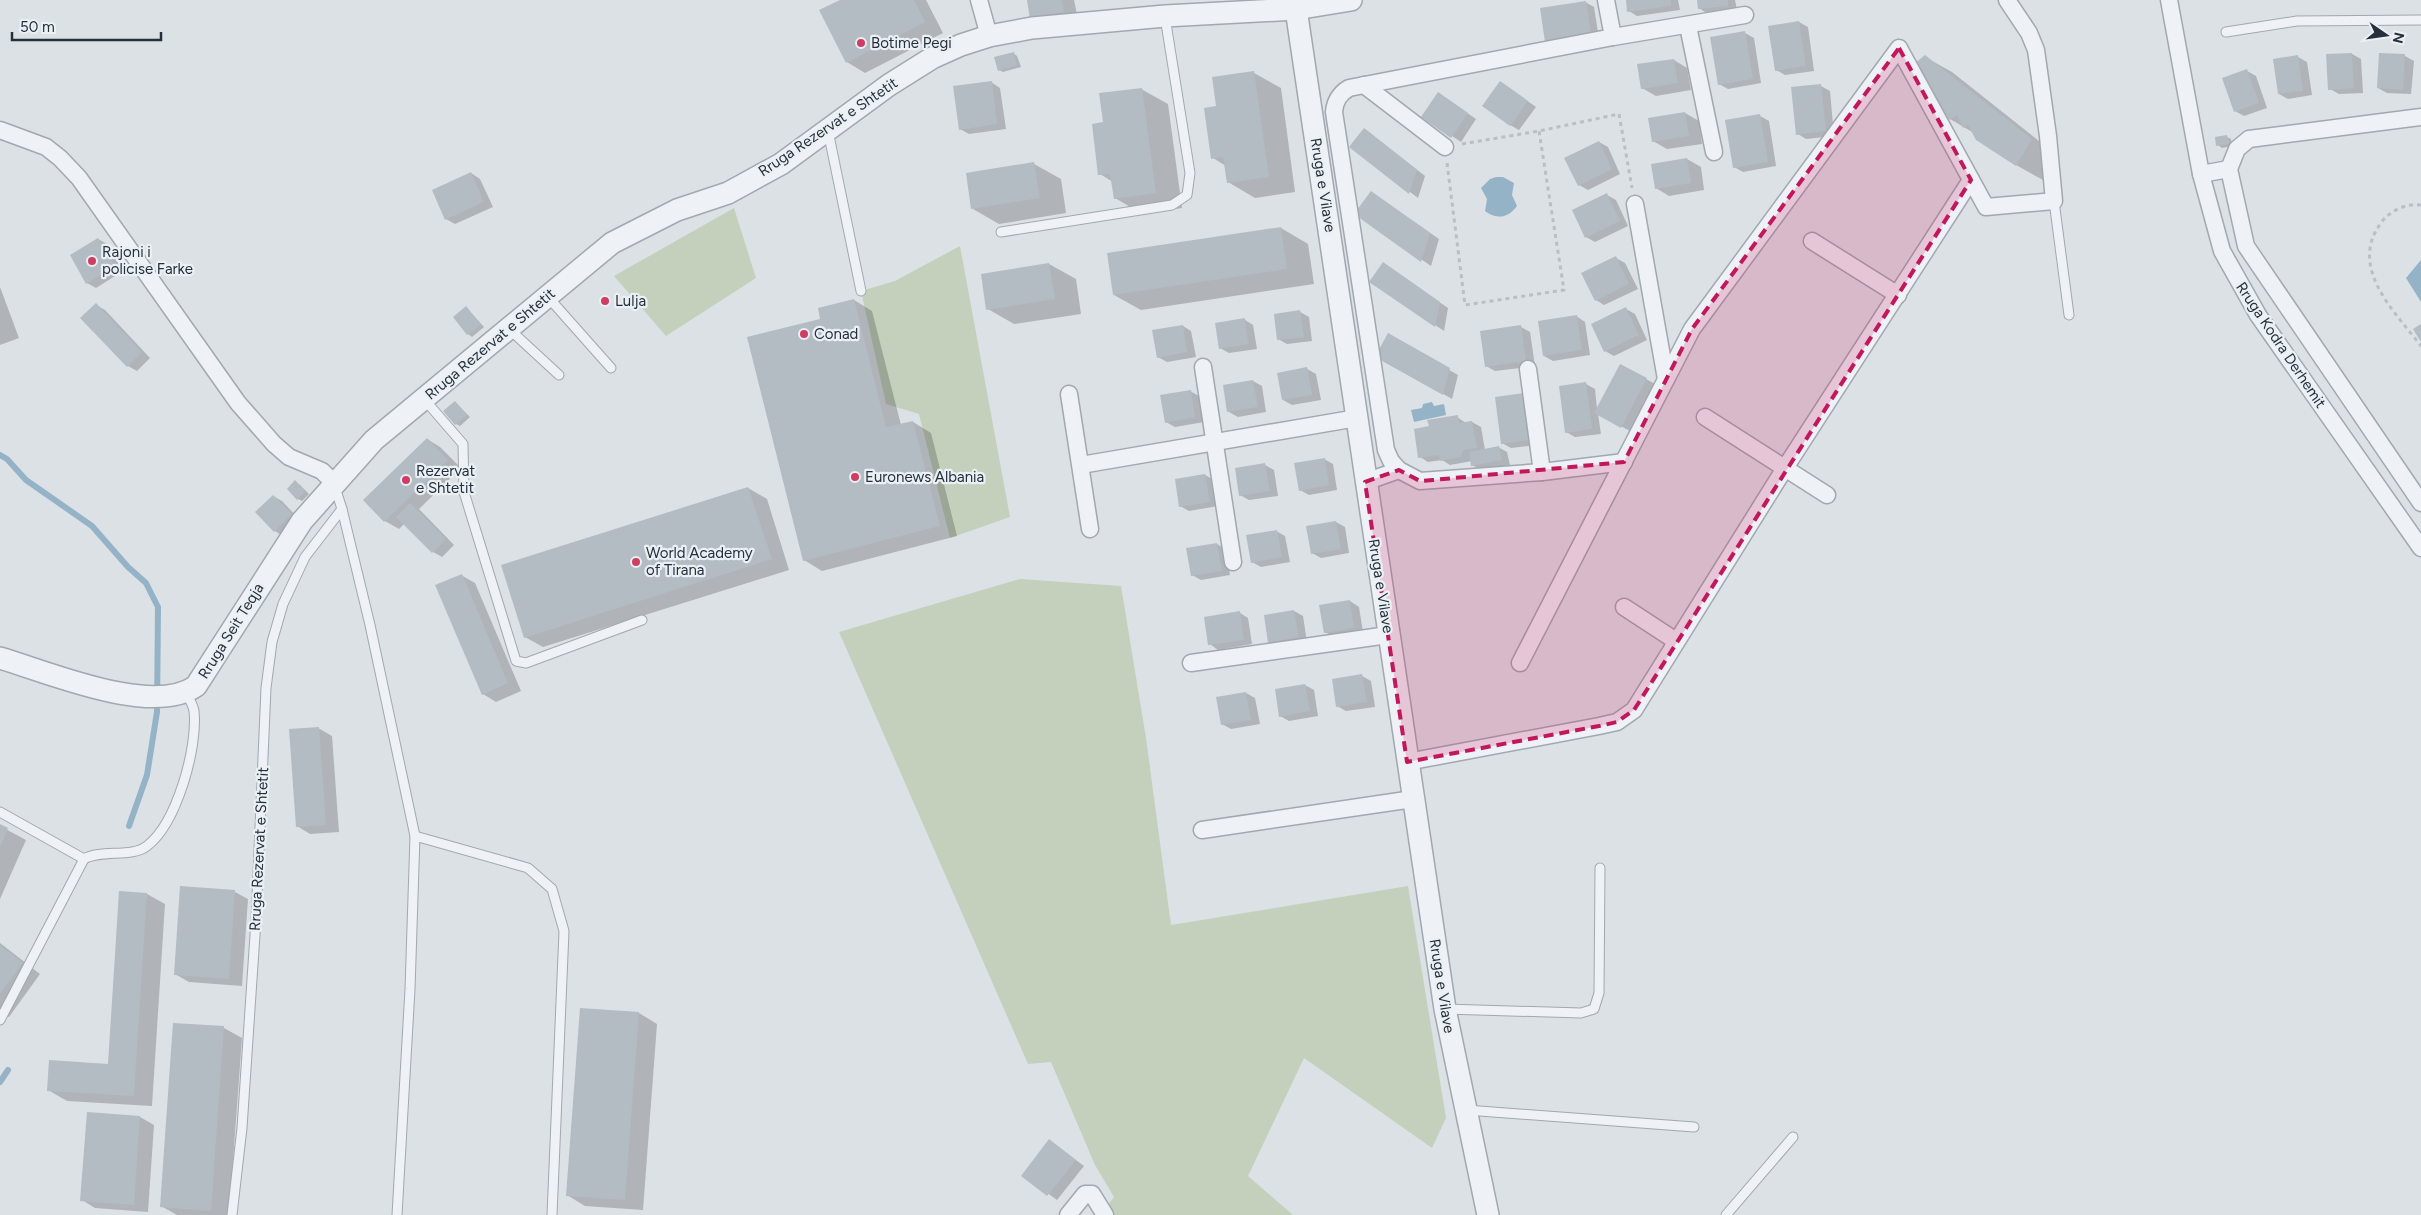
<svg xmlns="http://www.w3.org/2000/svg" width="2421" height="1215" font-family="Figtree,sans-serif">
<rect width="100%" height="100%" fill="#dce1e6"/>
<!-- green -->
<g fill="#c4d0bc">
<path d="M734,208L756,278L666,336L614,276Z"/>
<path d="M960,246L1010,517L950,538L919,414L886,404L861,291L895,281Z"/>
<path d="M1020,579L1121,586L1146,738L1171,925L1408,886L1446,1118L1432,1148L1304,1058L1248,1176L1293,1215H1100L1114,1197L1095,1165L1051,1062L1028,1064L839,632Z"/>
</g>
<!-- water -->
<g fill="#95b3c7">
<path d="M1496,177H1503L1514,183L1512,195L1517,206C1508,218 1497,220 1485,211L1487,199L1481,188L1490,179Z"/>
<path d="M2421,260V302L2406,278Z"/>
<path d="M1432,402L1434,406L1444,404L1446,415L1414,422L1411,410L1422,408L1423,404Z"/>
</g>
<!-- shadow -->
<g fill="#0003">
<path d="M842,0H926L943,33L865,73L847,62Z"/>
<path d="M1028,0H1074L1078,19L1045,26Z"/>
<path d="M1627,0H1678L1680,10L1637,16L1629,11Z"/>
<path d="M1698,0H1735L1737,10L1708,14L1699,8Z"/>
<path d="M1585,2L1594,7L1599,39L1546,41Z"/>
<path d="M1799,22L1808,27L1814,71L1785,75L1776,70Z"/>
<path d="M1745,33L1754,38L1761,83L1728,89L1719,84Z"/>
<path d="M1013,53L1017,56L1021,67L1003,72L999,70Z"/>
<path d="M2352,54L2361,59L2363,93L2339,94L2330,89Z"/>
<path d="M2405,56L2414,61L2411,94L2387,93L2378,88Z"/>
<path d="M1925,57L1952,72L2058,156L2043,180L2016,165L1974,133L1950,119Z"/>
<path d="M2298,57L2307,62L2312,95L2288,99L2279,94Z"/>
<path d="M1674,60L1687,68L1691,90L1656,96L1642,88Z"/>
<path d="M2247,71L2256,76L2267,108L2244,116L2235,111Z"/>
<path d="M1254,73L1281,88L1295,192L1255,198L1228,182L1226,166L1213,158L1217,107Z"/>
<path d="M991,82L1000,88L1006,129L969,134L960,129Z"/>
<path d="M1501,82L1536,107L1519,130L1510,125Z"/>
<path d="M1821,86L1830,91L1834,136L1806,139L1798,134Z"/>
<path d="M1141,89L1168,104L1182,208L1142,214L1115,198L1113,182L1100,174L1105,123Z"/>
<path d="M1447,99L1476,119L1461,142L1452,136Z"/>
<path d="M1685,113L1699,121L1702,144L1667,149L1653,141Z"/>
<path d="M1760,116L1769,121L1776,166L1743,172L1734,167Z"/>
<path d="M1365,129L1425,176L1418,198L1351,147Z"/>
<path d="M2227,137L2231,139L2232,146L2222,148L2218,145Z"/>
<path d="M1599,142L1608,147L1620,174L1588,190L1579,185Z"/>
<path d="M1687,159L1701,167L1704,190L1669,196L1656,188L1652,165Z"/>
<path d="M1034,164L1061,179L1066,213L999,224L973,209Z"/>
<path d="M471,173L480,179L493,207L455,224L446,219Z"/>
<path d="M1607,195L1616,200L1628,226L1595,242L1586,237Z"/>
<path d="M1380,198L1439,239L1431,266L1356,214Z"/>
<path d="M1281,228L1308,244L1314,284L1141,310L1114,295Z"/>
<path d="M98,239L107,244L123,271L96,288L87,283Z"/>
<path d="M1616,258L1625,263L1638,289L1604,305L1596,300Z"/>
<path d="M1049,264L1076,279L1081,314L1014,324L988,309Z"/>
<path d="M1392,269L1448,308L1444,331L1371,282Z"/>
<path d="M0,287L19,338L0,345Z"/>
<path d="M854,300L872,311L901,425L913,422L931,433L957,536L822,571L804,560L822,320Z"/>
<path d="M96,305L105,310L150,358L137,371L128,366L82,318Z"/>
<path d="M466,307L484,327L472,337L468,334Z"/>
<path d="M1626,309L1635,314L1647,340L1614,356L1605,351Z"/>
<path d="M1300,312L1309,317L1312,341L1287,344L1278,339Z"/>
<path d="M1576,316L1585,322L1590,355L1553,361L1544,356Z"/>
<path d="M1245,320L1253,325L1257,349L1229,353L1220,348Z"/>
<path d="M1183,326L1191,331L1196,357L1167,362L1158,357Z"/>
<path d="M1521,327L1530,332L1535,366L1495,371L1486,366Z"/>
<path d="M1388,335L1458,375L1452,399L1377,356Z"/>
<path d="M1307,369L1316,374L1321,400L1292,405L1283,400Z"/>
<path d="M1646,379L1655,384L1630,431L1598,414L1601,434L1575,437L1566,432L1586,384L1595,389L1597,409Z"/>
<path d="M1253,381L1262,386L1266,412L1238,417L1229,412Z"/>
<path d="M1190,391L1199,396L1204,422L1175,427L1166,422Z"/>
<path d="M1497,398L1538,445L1511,448L1502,443Z"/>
<path d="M455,402L470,417L460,426L456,424Z"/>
<path d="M1457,417L1466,423L1472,422L1481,427L1485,450L1498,447L1507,452L1510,465L1481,470L1472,465V461L1450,465L1442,460L1428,462L1420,457L1430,427Z"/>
<path d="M427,439L440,447L461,468L419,509L454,545L442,557L433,552L404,524L399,529L385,521L365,500Z"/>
<path d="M1324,459L1333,464L1337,490L1309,495L1300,490Z"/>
<path d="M1265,465L1274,470L1278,496L1249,500L1240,495Z"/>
<path d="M1205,475L1214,480L1218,506L1189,511L1180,506Z"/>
<path d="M299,484L309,494L302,501L298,499Z"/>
<path d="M748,488L767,499L789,570L543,647L525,637Z"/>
<path d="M273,496L282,501L300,520L283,536L275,531Z"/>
<path d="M1336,522L1345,527L1349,553L1321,558L1312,553Z"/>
<path d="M1276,531L1285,536L1290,562L1261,567L1252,562Z"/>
<path d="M1217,544L1225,549L1230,575L1201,580L1192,575Z"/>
<path d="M461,575L475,583L521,691L496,702L483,694Z"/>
<path d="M1350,601L1359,607L1363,632L1334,637L1325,632Z"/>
<path d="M1294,611L1303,616L1307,642L1278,647L1269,642Z"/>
<path d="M1240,613L1248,618L1252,644L1218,650L1210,644Z"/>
<path d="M1362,676L1371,681L1375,707L1346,711L1337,706Z"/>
<path d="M1305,685L1314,690L1318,716L1289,721L1280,716Z"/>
<path d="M1246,693L1255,698L1260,724L1231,729L1222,724Z"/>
<path d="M318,728L332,736L339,832L310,834L297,826Z"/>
<path d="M0,826L26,840L0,899Z"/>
<path d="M235,892L248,899L242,986L189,982L175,974Z"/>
<path d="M147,894L165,904L152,1106L67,1101L48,1090L109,1066Z"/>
<path d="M0,943L40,974L9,1017L0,1012Z"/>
<path d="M581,1009L639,1013L657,1024L643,1210L585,1206L567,1195Z"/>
<path d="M175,1024L224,1028L242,1038L229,1215H177L161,1206Z"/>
<path d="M88,1113L140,1117L154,1125L148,1212L95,1208L82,1200Z"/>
<path d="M1050,1141L1084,1166L1057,1200L1023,1175Z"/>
</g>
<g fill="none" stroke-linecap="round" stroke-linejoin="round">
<!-- stream -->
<g stroke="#95b3c7" stroke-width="6">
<path d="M0,455L7,459L26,480L92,526L128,567L146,583L158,607L157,712L147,775L129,826"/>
<path d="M0,1082L8,1070"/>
</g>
</g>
<!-- building -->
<g fill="#b3bbc3">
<path d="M840,0H914L925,22L846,63L819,10Z"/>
<path d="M1027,0H1062L1064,12L1030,19Z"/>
<path d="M1626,0H1671V6L1627,12Z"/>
<path d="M1697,0H1728V6L1698,9Z"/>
<path d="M1586,1L1591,34L1545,42L1540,8Z"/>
<path d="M1799,21L1806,66L1775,71L1768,26Z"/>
<path d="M1745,31L1753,79L1718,85L1710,37Z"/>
<path d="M1014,52L1017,65L998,71L994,57Z"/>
<path d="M2352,53L2354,88L2328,90L2326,54Z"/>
<path d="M2379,53L2405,54L2403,90L2377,88Z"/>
<path d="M1925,55L2032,139L2016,166L1976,140L1968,125L1963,128L1957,115L1949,120L1915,63Z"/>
<path d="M2298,55L2303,91L2278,94L2273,59Z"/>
<path d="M1674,59L1678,83L1641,89L1637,64Z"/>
<path d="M2247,69L2259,103L2234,112L2222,78Z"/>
<path d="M1254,71L1269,177L1227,183L1223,157L1211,159L1204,108L1216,106L1212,77Z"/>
<path d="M992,81L997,124L959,130L953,86Z"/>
<path d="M1500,81L1528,101L1510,126L1482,106Z"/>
<path d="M1821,84L1826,131L1796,135L1791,87Z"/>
<path d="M1142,88L1156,193L1114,199L1110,174L1098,175L1092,124L1103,122L1099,93Z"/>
<path d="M1438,92L1468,113L1451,138L1421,117Z"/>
<path d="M1685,112L1689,136L1652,142L1648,118Z"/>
<path d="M1760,114L1768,162L1733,168L1725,120Z"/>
<path d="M1364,128L1417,170L1409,194L1349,147Z"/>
<path d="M2227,135L2229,144L2216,146L2215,137Z"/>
<path d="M1599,141L1612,169L1578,186L1564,158Z"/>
<path d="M1687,158L1691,183L1655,189L1651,164Z"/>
<path d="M1034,162L1040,198L971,209L966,173Z"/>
<path d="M471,172L484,202L445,220L432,190Z"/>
<path d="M1371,191L1430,233L1421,262L1354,214Z"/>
<path d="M1607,193L1620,221L1585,238L1572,210Z"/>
<path d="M1281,227L1287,269L1113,295L1107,253Z"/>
<path d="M98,238L115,266L86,284L70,255Z"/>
<path d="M1616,256L1629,284L1595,301L1581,273Z"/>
<path d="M1383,262L1440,302L1435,327L1369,282Z"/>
<path d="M1049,263L1055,299L986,310L981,274Z"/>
<path d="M854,299L886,427L913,421L940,526L803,561L747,337L820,319L818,308Z"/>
<path d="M96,303L142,352L127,367L80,318Z"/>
<path d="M466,306L481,325L467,335L453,317Z"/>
<path d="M1626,307L1639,335L1604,352L1591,324Z"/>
<path d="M1300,310L1304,337L1277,340L1274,314Z"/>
<path d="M1577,315L1582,350L1543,356L1538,321Z"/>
<path d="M1245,318L1248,344L1219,349L1215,323Z"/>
<path d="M2421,324V342L2413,329Z"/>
<path d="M1183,325L1187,352L1157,358L1152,330Z"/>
<path d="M1521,325L1526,361L1485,367L1480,331Z"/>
<path d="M1388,333L1450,368L1443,395L1375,357Z"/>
<path d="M1620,364L1647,378L1621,428L1594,413Z"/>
<path d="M1307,367L1312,395L1282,400L1277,373Z"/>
<path d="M1253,380L1258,407L1227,412L1223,385Z"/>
<path d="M1586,382L1592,429L1565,433L1559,386Z"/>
<path d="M1191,390L1195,417L1165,423L1160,395Z"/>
<path d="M1524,393L1530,440L1501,444L1495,397Z"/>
<path d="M455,401L467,415L455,425L443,411Z"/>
<path d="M1458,415L1459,423L1472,421L1477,448L1463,450L1461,457L1440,461L1439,455L1418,458L1414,429L1429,426L1427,420Z"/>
<path d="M427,438L448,460L384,522L363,500Z"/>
<path d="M1499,446L1502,460L1471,466L1469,452Z"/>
<path d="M1325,458L1329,485L1299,491L1294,463Z"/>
<path d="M1265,463L1270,491L1239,496L1235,468Z"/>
<path d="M1205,474L1210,502L1179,507L1175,479Z"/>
<path d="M295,480L305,491L297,500L287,489Z"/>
<path d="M748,487L772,559L524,638L501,565Z"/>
<path d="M273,495L292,514L274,532L255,512Z"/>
<path d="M410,503L446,539L432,553L396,517Z"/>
<path d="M1336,521L1341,549L1311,554L1306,526Z"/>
<path d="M1277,530L1282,557L1251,563L1246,535Z"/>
<path d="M1217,543L1222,571L1191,576L1186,548Z"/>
<path d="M462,574L508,683L482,695L435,585Z"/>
<path d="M1350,600L1354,628L1324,633L1319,605Z"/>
<path d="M1294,610L1299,637L1268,643L1264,615Z"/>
<path d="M1240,611L1244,640L1208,645L1204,617Z"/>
<path d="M1362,674L1367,702L1336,707L1332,679Z"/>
<path d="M1305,684L1310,711L1279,717L1275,689Z"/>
<path d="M1246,692L1251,720L1221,725L1216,697Z"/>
<path d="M319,727L326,825L296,827L289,729Z"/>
<path d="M0,824L8,828L0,847Z"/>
<path d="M180,886L235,890L229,979L174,975Z"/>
<path d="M119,891L147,893L134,1096L47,1091L49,1060L108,1064Z"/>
<path d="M0,945L23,963L0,994Z"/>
<path d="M580,1008L639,1012L625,1200L566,1196Z"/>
<path d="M173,1023L224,1026L211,1211L160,1207Z"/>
<path d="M87,1112L140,1116L134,1205L80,1201Z"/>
<path d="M1049,1139L1076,1160L1047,1196L1021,1176Z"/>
</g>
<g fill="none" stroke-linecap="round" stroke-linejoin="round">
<defs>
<g id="service">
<path d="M2226,32L2297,21L2421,20"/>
<path d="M828,131L861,291"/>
<path d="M2054,201L2069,315"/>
<path d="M1001,232L1172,205L1187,195L1190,173L1165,17"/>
<path d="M548,297L611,368"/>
<path d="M508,328L559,375"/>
<path d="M424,399L463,444L464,492L516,661L526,663L642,620"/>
<path d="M342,509L370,625L415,836L410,989L397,1215"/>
<path d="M0,812L84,859"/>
<path d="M415,836L528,868L552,889L564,931L552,1215"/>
<path d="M1445,1009L1581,1013L1594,1009L1599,993L1600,868"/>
<path d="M0,1020L84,859C101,849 132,858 147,846C177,823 198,747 194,711C193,705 189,698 186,693"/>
<path d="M1466,1110L1694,1127"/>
<path d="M232,1215L242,1128L256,920L266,688L272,642L283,604L305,557L342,509L335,487"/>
<path d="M1726,1215L1793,1137"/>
</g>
<g id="minor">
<path d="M979,0L989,36"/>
<path d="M1606,0L1613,37"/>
<path d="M2169,0L2201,174L2222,251L2258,315L2421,548"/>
<path d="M1688,26L1714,152"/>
<path d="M1364,85L1445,147"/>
<path d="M2421,117L2249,139L2237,149L2229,169L2246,246L2421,503"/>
<path d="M0,130L46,147L60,158L79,178L238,403L274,444L289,457L322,471L334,483"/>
<path d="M2201,174L2229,169"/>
<path d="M1635,204L1666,379"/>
<path d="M1812,241L1898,295"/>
<path d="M1203,367L1233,562"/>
<path d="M1528,369L1542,472"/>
<path d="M1069,394L1090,529"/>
<path d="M1705,417L1827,495"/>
<path d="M1624,462L1542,472L1420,481L1399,470L1391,461L1386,450L1334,112C1335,101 1339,94 1349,88L1613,37L1745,15"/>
<path d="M1081,465L1357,418"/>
<path d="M1365,482L1399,470"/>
<path d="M1624,607L1676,641"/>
<path d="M1191,663L1388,635"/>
<path d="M1520,663L1692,329L1899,48L1986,207L2054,201L2048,136L2036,50L2029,33L2007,0"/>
<path d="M1407,762L1599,726L1617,722L1634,710L1785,468L1971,180"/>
<path d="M1202,830L1413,799"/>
<path d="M1068,1215L1085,1194H1092L1105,1215"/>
</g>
<g id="tertiary">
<path d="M1296,9L1445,1009L1488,1215"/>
<path d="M0,658C48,672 152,717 196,686L302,521L374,440L612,243L677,210L728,193L781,164L889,85L932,58L961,45L989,36L1032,28L1165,16L1296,9L1351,0"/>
</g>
</defs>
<!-- service casing -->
<use href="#service" stroke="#a1a8b0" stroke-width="11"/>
<!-- minor casing -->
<use href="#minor" stroke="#a1a8b0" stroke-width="19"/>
<!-- tertiary casing -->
<use href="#tertiary" stroke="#a1a8b0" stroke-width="24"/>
<!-- path -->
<g stroke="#babfc5" stroke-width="3" stroke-dasharray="4 4" stroke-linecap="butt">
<path d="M1462,144L1539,131L1619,114L1632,188"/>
<path d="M1447,163L1465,305L1564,290L1539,131"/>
<path d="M2421,205C2406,203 2389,211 2381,223C2348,267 2394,311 2421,346"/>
</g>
<!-- service -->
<use href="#service" stroke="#eef1f5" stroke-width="9"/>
<!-- minor -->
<use href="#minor" stroke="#eef1f5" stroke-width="16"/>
<!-- tertiary -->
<use href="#tertiary" stroke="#eef1f5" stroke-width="21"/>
</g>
<!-- marked area -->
<path fill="#c2185b" fill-opacity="0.2" stroke="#c2185b" stroke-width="4" stroke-dasharray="10 6" stroke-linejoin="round" d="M1899,48L1971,180L1634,710L1617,722L1599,726L1407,762L1365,482L1399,470L1420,481L1433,480L1624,462L1692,329Z"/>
<!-- markers -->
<g fill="#cf3d62" stroke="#ebf0f4" stroke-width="2">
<circle cx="861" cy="43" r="5"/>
<circle cx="92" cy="261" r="5"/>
<circle cx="605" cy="301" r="5"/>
<circle cx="804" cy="334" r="5"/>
<circle cx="855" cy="477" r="5"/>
<circle cx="406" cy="480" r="5"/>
<circle cx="636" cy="562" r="5"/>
</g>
<g text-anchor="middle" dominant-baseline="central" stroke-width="4.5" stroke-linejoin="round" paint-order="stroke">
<!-- poi labels -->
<g font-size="15" fill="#25303c" stroke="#ebf0f4" text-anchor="start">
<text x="871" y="43">Botime Pegi</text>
<text x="102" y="252">Rajoni i<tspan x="102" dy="17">policise Farke</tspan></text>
<text x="615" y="301">Lulja</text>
<text x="814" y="334">Conad</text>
<text x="416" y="471">Rezervat<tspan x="416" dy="17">e Shtetit</tspan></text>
<text x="865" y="477">Euronews Albania</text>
<text x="646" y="553">World Academy<tspan x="646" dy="17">of Tirana</tspan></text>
</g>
<!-- street labels -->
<g font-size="15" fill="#25303c" stroke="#ebf0f4">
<text transform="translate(828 127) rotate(-34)">Rruga Rezervat e Shtetit</text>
<text transform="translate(1323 185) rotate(81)">Rruga e Vilave</text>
<text transform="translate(490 344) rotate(-40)">Rruga Rezervat e Shtetit</text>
<text transform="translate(2281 345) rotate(56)">Rruga Kodra Derhemit</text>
<text transform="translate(1381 586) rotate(81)">Rruga e Vilave</text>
<text transform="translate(231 631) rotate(-58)">Rruga Seit Teqja</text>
<text transform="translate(259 849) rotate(-87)">Rruga Rezervat e Shtetit</text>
<text transform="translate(1442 986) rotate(81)">Rruga e Vilave</text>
</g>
</g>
<!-- north arrow -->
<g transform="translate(2386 35) rotate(103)" stroke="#ebf0f4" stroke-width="4" paint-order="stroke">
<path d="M0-4L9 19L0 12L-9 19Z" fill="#25303c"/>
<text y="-8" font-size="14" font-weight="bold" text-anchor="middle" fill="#25303c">N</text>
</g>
<!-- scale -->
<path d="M12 32v8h149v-8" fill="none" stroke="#25303c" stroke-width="2.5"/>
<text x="20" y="32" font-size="15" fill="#25303c" stroke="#ebf0f4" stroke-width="4" paint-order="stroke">50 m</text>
</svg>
